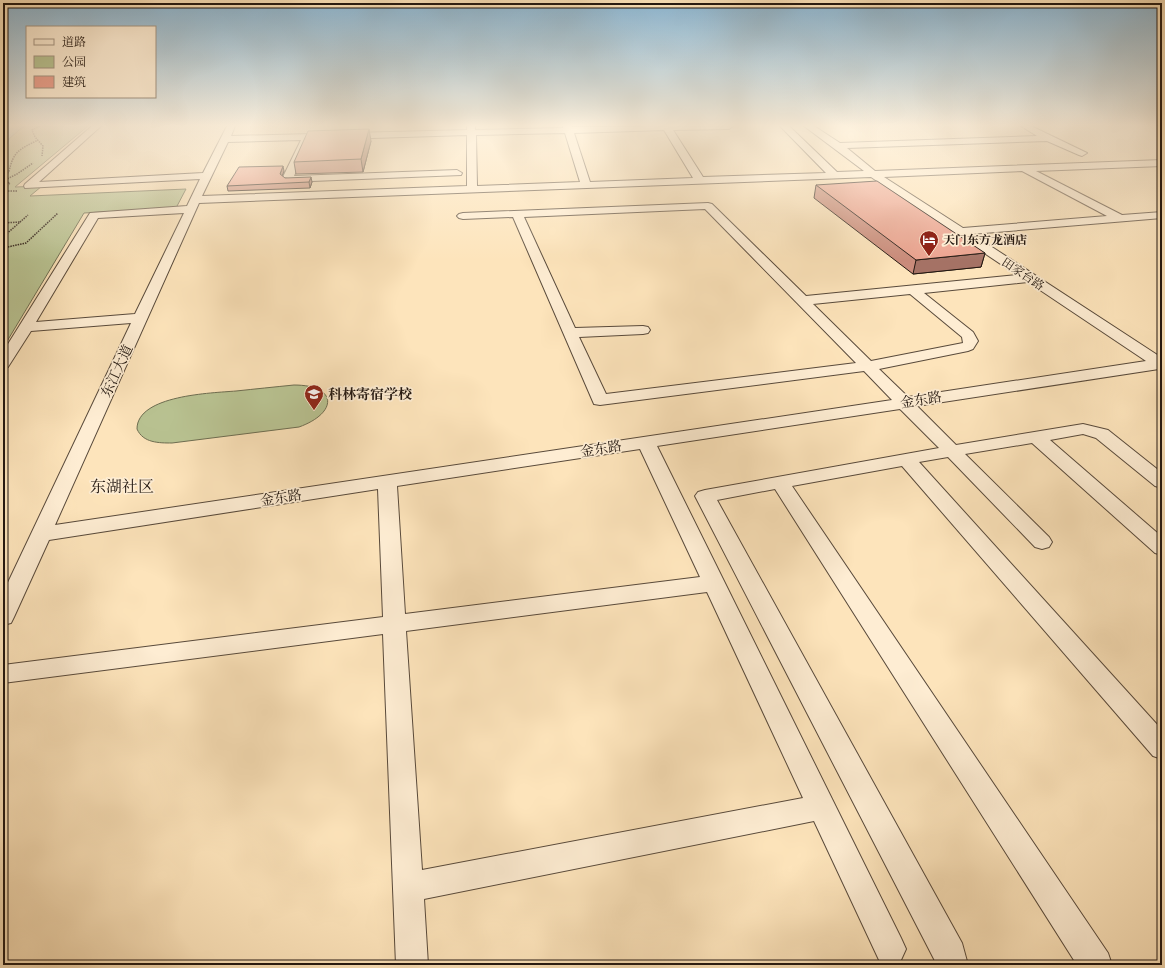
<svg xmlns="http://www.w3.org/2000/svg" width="1165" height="968" font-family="Alegreya,'Noto Serif SC',serif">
<rect width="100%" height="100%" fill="#fde4bb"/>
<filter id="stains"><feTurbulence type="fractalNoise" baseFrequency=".005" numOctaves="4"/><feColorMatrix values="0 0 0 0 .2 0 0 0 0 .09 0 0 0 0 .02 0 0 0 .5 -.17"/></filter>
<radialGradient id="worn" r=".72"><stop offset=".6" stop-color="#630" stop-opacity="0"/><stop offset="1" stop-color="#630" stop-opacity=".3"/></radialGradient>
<!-- green -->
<g fill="#bac594" stroke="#6e6e52">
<path d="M3,126H88L15,187L42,186L30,196L186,189L176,208L84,213L3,348Z"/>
<path d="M294,385C338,385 338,413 299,427L172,443C159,443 143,443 137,429C137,395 212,393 236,391C255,389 274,387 294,385Z"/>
</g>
<!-- water -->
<path fill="#a2bdb8" stroke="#6f7b75" d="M3,126H26L20,129L9,139L3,150Z"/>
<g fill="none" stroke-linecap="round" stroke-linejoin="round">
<defs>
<path id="minor" d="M92,126H101L39,182L203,173L227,126H235L231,136L467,130V126H475V130L563,128V126H571L572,127L733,126L729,129L673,130L703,177L826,173L780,126H789L837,172L864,171L804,126H814L840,143L1037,136L1021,126H1031L1087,153L1082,156L1079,155L1047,141L847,148L875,171L1162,160V166L1036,171L1122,215L1162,212V218L972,234L1162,358V370L1159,369L917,406L956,445L1083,424L1108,430L1162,473V488L1155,486L1096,438L1083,434L1050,440L1162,537V555L1155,553L1032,443L965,454L1049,537L1052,542L1049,547L1042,549L1035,547L948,457L919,462L1162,730V759L1153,756L902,466L792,486L1108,953L1112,965H1077L775,489L717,500L962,943L968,965H936L934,959L695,496L698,492L705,490L939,448L900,409L657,446L901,938L906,949L901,960L890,965L879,960L814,821L424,899L428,965H396L383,634L3,683V665L383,617L378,489L49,540L14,617L11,623L3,625V593L131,323L31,331L8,367L3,369V352L90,213L187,206L200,179L25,188L24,186L25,184ZM664,130L693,178L590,182L574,133ZM565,133L580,182L477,186L476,135ZM467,135V186L202,196L228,142L301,140L282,179L287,182L461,175L462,173L457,170L294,176L309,140ZM1022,171L1107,216L963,228L884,177ZM871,177L1017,275L806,296L712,204L708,203L463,213L459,214L457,216L459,218L463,219L513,217L594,404L600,405L864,371L892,400L55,525L199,203ZM705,209L856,363L606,394L579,337L643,334L648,333L650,330L648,327L643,326L575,328L524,217ZM184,213L135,314L36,322L98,218ZM1028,282L1146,361L908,397L879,369L968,351L973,349L978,341L973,332L924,293ZM910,294L962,337L963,343L871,361L813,304ZM640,449L700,577L405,614L397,486ZM707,592L803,798L422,870L406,631Z"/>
</defs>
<!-- minor casing -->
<use href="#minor" stroke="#594a3b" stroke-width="2"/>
<!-- path -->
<g stroke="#221710" stroke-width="1.5" stroke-dasharray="1.5 1" stroke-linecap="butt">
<path d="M40,126L32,130L35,137L43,146L42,156"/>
<path d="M3,176L9,172C13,151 20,149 38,140"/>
<path d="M3,181L17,174L33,163"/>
<path d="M3,181L10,183L3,189"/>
<path d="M3,191H17"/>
<path d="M3,223L20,222"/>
<path d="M3,237L28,215"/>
<path d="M3,248L26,243L58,213"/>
<path d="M3,290L6,295L3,299"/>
</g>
<!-- minor -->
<use href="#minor" fill="#feedd3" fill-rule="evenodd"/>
</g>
<!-- wall -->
<g fill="#cb8c7c" stroke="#221710">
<path d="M371,141L363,172L296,174L294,162Z"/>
<path d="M284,171L282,176L285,178L312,182L310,188L228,191L227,186Z"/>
<path d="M816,185L985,253L981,267L913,274L814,198Z"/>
</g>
<!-- shaded-wall -->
<g fill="#a57265" stroke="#221710">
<path d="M369,129L371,141L363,172L361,159Z"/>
<path d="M283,166L284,171L281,179L280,174Z"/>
<path d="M311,177L312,182L310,188L309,182Z"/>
<path d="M985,253L981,267L913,274L916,260Z"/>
</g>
<!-- building -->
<g fill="#eca390" stroke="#221710">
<path d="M369,129L361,159L294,162L308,131Z"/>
<path d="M283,166L280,174L285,178L311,177L309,182L227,186L239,167Z"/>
<path d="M877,181L985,253L916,260L816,185Z"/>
</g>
<!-- sky -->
<linearGradient id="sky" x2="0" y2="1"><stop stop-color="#8cb8d5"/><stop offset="0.48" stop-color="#fef3e0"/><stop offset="1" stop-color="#fef3e0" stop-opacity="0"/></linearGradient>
<rect width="1165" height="261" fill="url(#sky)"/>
<!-- icons -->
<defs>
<symbol id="hotel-pin" viewBox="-11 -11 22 30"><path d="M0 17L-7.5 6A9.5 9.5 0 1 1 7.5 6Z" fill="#8f2418" stroke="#feedd3"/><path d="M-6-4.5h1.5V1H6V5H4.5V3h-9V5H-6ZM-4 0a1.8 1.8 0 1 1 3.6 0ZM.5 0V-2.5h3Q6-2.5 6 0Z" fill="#fff"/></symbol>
<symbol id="school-pin" viewBox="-11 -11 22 30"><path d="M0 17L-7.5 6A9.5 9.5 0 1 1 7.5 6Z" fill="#8f2418" stroke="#feedd3"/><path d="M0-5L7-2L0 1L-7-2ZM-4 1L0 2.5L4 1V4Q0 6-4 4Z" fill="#fff"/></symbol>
</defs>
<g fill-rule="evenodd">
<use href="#hotel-pin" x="918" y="229" width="22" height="30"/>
<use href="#school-pin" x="303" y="383" width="22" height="30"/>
</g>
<g text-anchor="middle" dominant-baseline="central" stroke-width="3.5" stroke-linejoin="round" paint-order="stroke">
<!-- far-poi labels -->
<g font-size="12" font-weight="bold" fill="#221710" stroke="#feedd3" text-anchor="start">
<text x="943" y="240">天门东方龙酒店</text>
</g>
<!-- far-street labels -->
<g font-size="12" fill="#221710" stroke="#feedd3">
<text transform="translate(1023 274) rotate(34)">田家台路</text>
</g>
<!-- street labels -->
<g font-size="14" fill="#221710" stroke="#feedd3">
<text transform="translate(117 371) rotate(-65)">东江大道</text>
<text transform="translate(921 400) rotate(-9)">金东路</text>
<text transform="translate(601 449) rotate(-9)">金东路</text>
<text transform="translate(281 498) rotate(-9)">金东路</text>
</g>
<!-- poi labels -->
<g font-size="14" font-weight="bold" fill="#221710" stroke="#feedd3" text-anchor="start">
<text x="328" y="394">科林寄宿学校</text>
</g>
<!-- quarter labels -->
<g font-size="16" fill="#221710" stroke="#feedd3">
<text x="122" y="487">东湖社区</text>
</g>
</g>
<!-- margin -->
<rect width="1165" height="968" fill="none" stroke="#fde4bb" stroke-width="16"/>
<rect x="4" y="4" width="1157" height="960" fill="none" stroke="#221710" stroke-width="2"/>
<rect x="8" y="8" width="1149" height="952" fill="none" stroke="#221710"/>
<!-- legend -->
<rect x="26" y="26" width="130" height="72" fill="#feedd3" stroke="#a69785"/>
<rect x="34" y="39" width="20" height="6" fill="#feedd3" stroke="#a69785"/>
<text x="62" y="46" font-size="12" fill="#221710">道路</text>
<rect x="34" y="56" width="20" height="12" fill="#bac594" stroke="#a69785"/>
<text x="62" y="66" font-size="12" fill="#221710">公园</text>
<rect x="34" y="76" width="20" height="12" fill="#eca390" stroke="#a69785"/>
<text x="62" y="86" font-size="12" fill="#221710">建筑</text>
<rect width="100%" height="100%" filter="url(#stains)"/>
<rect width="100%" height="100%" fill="url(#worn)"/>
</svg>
